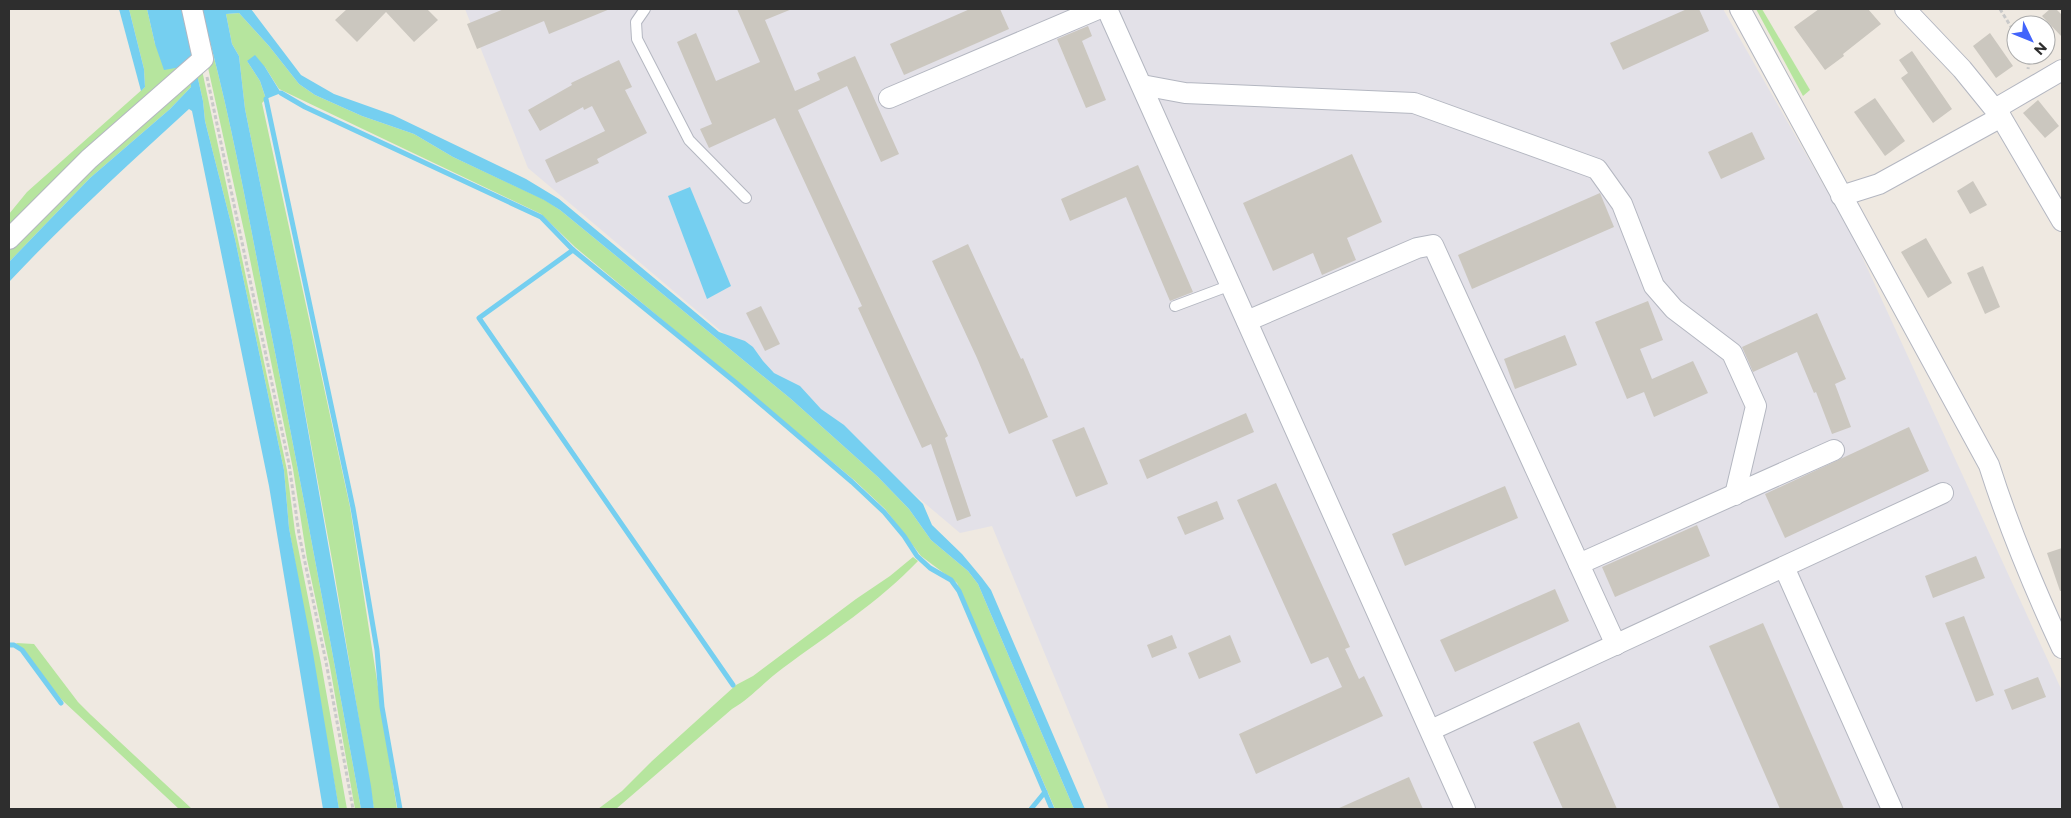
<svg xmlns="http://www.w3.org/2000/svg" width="2071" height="818" font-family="Montserrat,sans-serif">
<rect width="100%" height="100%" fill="#efe9e1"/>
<!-- industrial -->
<path fill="#e3e1e8" d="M465,9H1723L1852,235L2062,691V809H1109L992,526L960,533L528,168Z"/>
<!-- green -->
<g fill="#b6e59e">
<path d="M129,9H147L155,44L181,67L9,232V214L27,192L145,87L144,69Z"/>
<path d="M201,9C230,110 248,214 268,317C301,481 331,645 361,809H355L330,667L307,559L293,469L246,240L207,63Z"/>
<path d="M1756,9H1762L1810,90L1803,96Z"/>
<path d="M239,13L269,46L299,84L315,95L362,116L414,134L453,157L545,200L560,210L791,399L878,477L909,509L931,540L968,571L978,584L1074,809H1055L957,583L921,556L885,509L854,480L575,247L541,214L279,89L265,67L247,61L260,81L266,99L262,103L350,507L397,809H374L333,565L292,340L245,109L239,56L232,44L226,14Z"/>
<path d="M196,70H202L287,470L295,532L321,663L347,809H339L289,528L284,470L235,239L205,121L203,101Z"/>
<path d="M190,76L191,87L170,109L90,178L9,262V243Z"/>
<path d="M913,557L918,561C879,602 829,634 783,668C765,681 751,698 732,709L616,809H598L622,791L652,761L736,685L753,676L856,599L890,576Z"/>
<path d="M16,643L34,644L78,702L91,715L192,809H179L62,700Z"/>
</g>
<!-- water -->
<g fill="#75cff0">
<path d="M119,9H129L144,69L145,87L141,91Z"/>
<path d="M147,9H183L192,57L181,67L164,70L155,44Z"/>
<path d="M201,9H251L301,75L334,94L393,115L526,179L559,199L719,332L745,341L753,347L763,361L774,373L800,386L821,409L844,425L923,504L932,525L962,554L982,578L991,590L1085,809H1074L978,584L968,571L931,540L909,509L878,477L791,399L560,210L544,200L453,157L414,134L362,116L315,95L299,84L269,46L239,13L226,14L232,44L239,56L245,109L292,340L371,786L374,809H361C331,645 301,481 268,317C248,214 230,110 201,9Z"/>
<path d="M255,55L265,67L281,93L266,99L260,81L247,61Z"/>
<path d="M196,70L203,101L205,121L235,239L284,470L289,528L313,653L339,809H323L269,486L192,111L189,109C128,165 66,221 9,282V262L90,178L170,109L191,87L190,76Z"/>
<path d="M690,187L731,286L707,299L668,196Z"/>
</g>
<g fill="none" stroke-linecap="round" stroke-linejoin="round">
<!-- stream -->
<g stroke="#75cff0" stroke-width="5">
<path d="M281,93L305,107L541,217L573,250L735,382L852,482L884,512L904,536L917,556L930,568L951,580L959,591L1052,809"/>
<path d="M266,99L353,508L377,650L382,707L400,809"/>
<path d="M573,250L479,318L733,685"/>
<path d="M9,645H14L22,650L61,703"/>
<path d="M1031,809L1045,792"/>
</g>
</g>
<!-- building -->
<g fill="#cbc7bf">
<path d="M347,9H427L438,20L414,42L386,12L357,42L335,20Z"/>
<path d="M504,9H610L549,34L544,21L477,49L467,24Z"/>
<path d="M737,9H792L765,20L795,91L820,80L817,73L855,56L899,154L881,162L847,86L798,110L948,436L945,438L971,516L957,521L931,444L922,448L858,308L862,306L775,118L709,148L700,129L712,124L677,42L696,33L716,81L760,62Z"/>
<path d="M970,9H1000L1009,29L904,75L890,44Z"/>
<path d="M1687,9H1699L1709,31L1623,70L1610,43Z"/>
<path d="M1819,9H1868L1881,24L1843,54L1844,56L1825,70L1794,27Z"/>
<path d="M2050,9H2056L2062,15V37L2042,16Z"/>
<path d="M1088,26L1092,36L1082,41L1106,100L1086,108L1057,39Z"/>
<path d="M1990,33L2013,66L1996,78L1973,46Z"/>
<path d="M1912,51L1952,109L1933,123L1901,78L1908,73L1899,60Z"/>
<path d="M619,60L632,87L625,90L647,133L597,159L599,163L556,183L545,160L605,131L592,106L584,110L583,107L540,131L528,110L572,85L571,83Z"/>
<path d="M1875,98L1905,141L1885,156L1854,112Z"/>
<path d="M2038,100L2059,126L2045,138L2023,113Z"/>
<path d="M1752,132L1765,159L1721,179L1708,152Z"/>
<path d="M1352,154L1382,222L1347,238L1356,260L1322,275L1313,253L1273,271L1243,203Z"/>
<path d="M1138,165L1193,292L1170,301L1126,197L1070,221L1061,199Z"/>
<path d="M1973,181L1987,205L1970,214L1957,191Z"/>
<path d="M1600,193L1614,227L1472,289L1458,255Z"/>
<path d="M1926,238L1952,283L1928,298L1901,252Z"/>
<path d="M968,244L1021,359L1023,358L1048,417L1009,434L977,358L932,261Z"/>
<path d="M1983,266L2000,307L1985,314L1967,273Z"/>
<path d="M1648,301L1663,340L1640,349L1652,379L1693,361L1708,393L1654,417L1644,392L1627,399L1595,322Z"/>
<path d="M761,306L780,344L765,351L746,313Z"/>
<path d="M1817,313L1846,379L1835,384L1851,427L1832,434L1816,392L1814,393L1797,352L1753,372L1742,347Z"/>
<path d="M1565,335L1577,365L1515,389L1504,359Z"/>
<path d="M1246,413L1254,432L1147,479L1139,460Z"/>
<path d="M1084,427L1108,484L1076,497L1052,440Z"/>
<path d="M1909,427L1929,471L1785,538L1765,494Z"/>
<path d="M1276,483L1350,647L1345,649L1359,679L1364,676L1383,716L1256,774L1239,734L1342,687L1328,657L1311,664L1237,500Z"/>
<path d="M1505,486L1518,518L1405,566L1392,534Z"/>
<path d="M1217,501L1224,519L1185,535L1177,517Z"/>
<path d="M1697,525L1710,556L1615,597L1602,567Z"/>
<path d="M2062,548V591H2060L2047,553Z"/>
<path d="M1976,556L1985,578L1933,598L1925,576Z"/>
<path d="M1555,589L1569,621L1455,672L1440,640Z"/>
<path d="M1964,616L1994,695L1976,702L1945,623Z"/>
<path d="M1763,623L1844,809H1780L1709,646Z"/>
<path d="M1172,635L1177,648L1152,658L1147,645Z"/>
<path d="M1230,635L1241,662L1199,679L1188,653Z"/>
<path d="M2038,677L2046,697L2012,710L2004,690Z"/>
<path d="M1579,722L1617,809H1563L1533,742Z"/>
<path d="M1409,777L1423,809H1337Z"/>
</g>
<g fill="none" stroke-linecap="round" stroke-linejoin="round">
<defs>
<g id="service">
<path d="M645,9L636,22L637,39L689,140L746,198"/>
<path d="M1175,306L1231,285"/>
</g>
<g id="minor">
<path d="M1107,9L1465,809"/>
<path d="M1740,9L1989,465C2009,528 2034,588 2062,648"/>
<path d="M1905,9L1962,69L2001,117L2062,221"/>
<path d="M1142,85L1185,93L1414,103L1597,169L1622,204L1654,286L1674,309L1732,353L1756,406L1735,495"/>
<path d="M889,98L1098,9"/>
<path d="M1995,109L2062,70"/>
<path d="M1841,196L1879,184L2001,117"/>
<path d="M9,239L89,159L203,59L192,9"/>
<path d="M1247,321L1417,248L1433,245L1616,645"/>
<path d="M1579,564L1834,450"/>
<path d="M1784,567L1892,809"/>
<path d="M1431,730L1943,493"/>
</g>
</defs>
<!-- service casing -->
<use href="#service" stroke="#b4b7c1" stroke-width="12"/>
<!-- minor casing -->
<use href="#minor" stroke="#b4b7c1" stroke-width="22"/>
<!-- path -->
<g stroke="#c9c9c9" stroke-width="3" stroke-dasharray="4 2.5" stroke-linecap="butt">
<path d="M2000,9L2016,35"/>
<path d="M2028,55L2030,58L2028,69"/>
<path d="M207,77L289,464L299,534L326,662L353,809"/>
</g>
<!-- service -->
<use href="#service" stroke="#fff" stroke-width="10"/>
<!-- minor -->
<use href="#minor" stroke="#fff" stroke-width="20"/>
</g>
<!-- border -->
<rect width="2071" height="818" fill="none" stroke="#2e2e2e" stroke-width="20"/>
<!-- north arrow -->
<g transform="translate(2031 40) rotate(133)"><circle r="24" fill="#ffffff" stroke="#ababab"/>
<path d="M0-4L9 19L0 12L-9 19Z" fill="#4264fb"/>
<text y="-8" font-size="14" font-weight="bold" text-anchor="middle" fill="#2e2e2e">N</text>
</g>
</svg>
